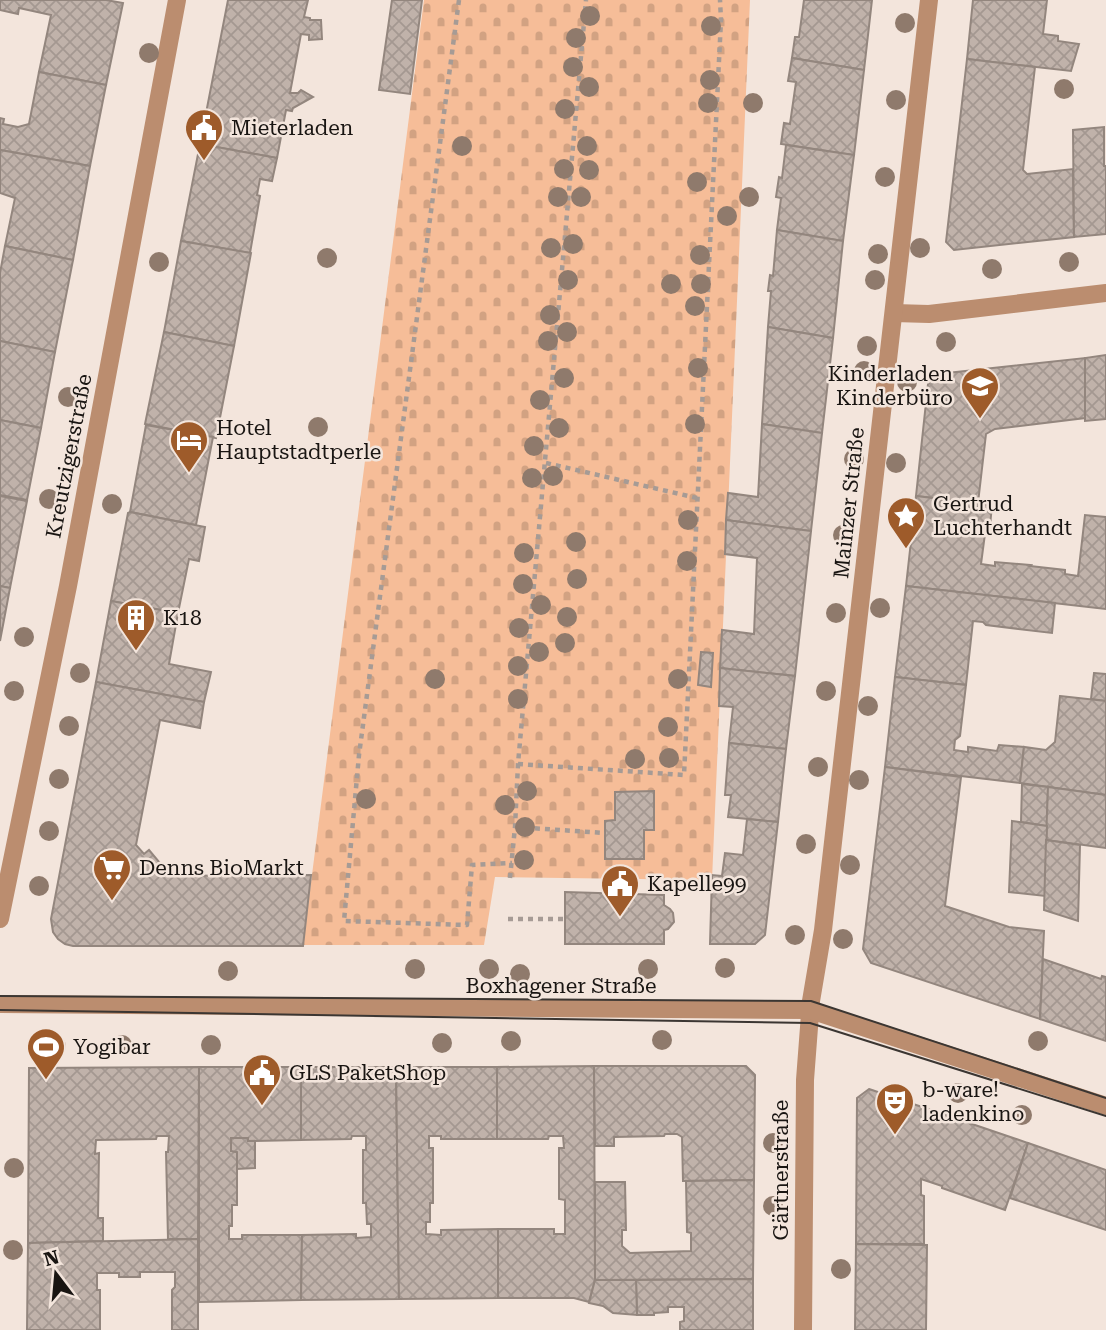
<svg xmlns="http://www.w3.org/2000/svg" width="1106" height="1330" font-family="'Roboto Serif',serif">
<defs>
<pattern id="cemetery-stones" width="16" height="16" patternUnits="userSpaceOnUse" patternTransform="scale(1.75)"><rect width="16" height="16" fill="#f6bd98"/><path d="M2 7V4a2 2 0 0 1 4 0v3zM10 15v-3a2 2 0 0 1 4 0v3z" fill="#d2a282"/></pattern>
<pattern id="building-cross-hatch" width="8" height="8" patternUnits="userSpaceOnUse" patternTransform="scale(1.75)"><rect width="8" height="8" fill="#c0b2aa"/><path d="M0 0l8 8M0 8l8-8" fill="none" stroke="#a49891"/></pattern>
</defs>
<rect width="100%" height="100%" fill="#f3e5dc"/>
<!-- cemetery -->
<path fill="url(#cemetery-stones)" d="M424,0H750L712,880L495,877L484,945H303Z"/>
<!-- building -->
<g fill="url(#building-cross-hatch)" stroke="#93867e" stroke-width="2">
<path d="M0,0H106L123,3L106,85L39,72L51,15L19,8L18,14L0,10Z"/>
<path d="M228,0H308L304,17L310,18V20H321L322,39L309,40V35L301,34L290,93H298L301,90L313,97L293,108L292,111L286,110L277,158L200,144Z"/>
<path d="M392,0H422L410,94L379,90Z"/>
<path d="M804,0H872L864,70L792,58L795,37H799Z"/>
<path d="M973,0H1047L1043,34L1058,36V41L1079,44L1071,71L967,59Z"/>
<path d="M792,58L864,70L854,155L781,144L784,123L790,124L796,82L788,81Z"/>
<path d="M967,59L1035,67L1023,170L1027,174L1073,169L1074,237L954,250L946,242Z"/>
<path d="M39,72L106,85L90,166L0,150V118L4,119L3,124L18,127L29,124Z"/>
<path d="M1104,127V166H1106V234L1074,237L1073,130Z"/>
<path d="M200,144L277,158L272,181L260,179L257,195L260,196L250,253L181,241Z"/>
<path d="M786,145L854,155L843,241L777,230L781,198L776,197L779,177L782,178Z"/>
<path d="M0,150L90,166L73,260L5,246L15,198L0,193Z"/>
<path d="M777,230L843,241L833,338L768,327L771,291H768L770,275L773,276Z"/>
<path d="M181,241L251,253L234,346L164,332Z"/>
<path d="M5,246L73,260L55,352L0,341V273Z"/>
<path d="M768,327L833,338L822,433L762,424Z"/>
<path d="M164,332L234,346L216,438L145,424Z"/>
<path d="M0,341L55,352L41,428L0,420Z"/>
<path d="M1106,355V419L1085,421V358Z"/>
<path d="M1085,358V418L995,429L986,434L978,503L916,496L928,384L938,374Z"/>
<path d="M0,420L41,428L27,500L0,495Z"/>
<path d="M762,424L822,433L811,531L726,520L728,493L758,497Z"/>
<path d="M146,425L213,437L196,525L130,512Z"/>
<path d="M0,496L27,501L10,588L0,586Z"/>
<path d="M916,496L992,505L990,526H986L981,564L995,566V562L1031,565L1030,566L1065,570V574L1078,576L1085,515L1106,517V609L906,586Z"/>
<path d="M130,512L205,527L199,561L189,559L178,613L111,601L128,513Z"/>
<path d="M726,520L811,531L795,676L720,668L722,630L754,634L757,558L725,554Z"/>
<path d="M0,586L10,588L0,641Z"/>
<path d="M906,586L1055,603L1052,633L986,625L983,622L973,621L966,685L895,677Z"/>
<path d="M111,601L178,613L169,664L211,672L204,702L96,682Z"/>
<path d="M701,652L713,653L711,687L698,685Z"/>
<path d="M720,668L795,676L786,749L729,743L733,707L719,706Z"/>
<path d="M1094,673L1106,674V701L1091,699Z"/>
<path d="M895,677L966,685L960,736L955,740L954,750L968,752V747L997,751L999,745L1024,747L1020,783L885,767Z"/>
<path d="M96,682L204,702L200,728L160,720L136,845L144,854L149,850L160,863L155,867L162,876L311,875L303,946H73L65,944L58,939L53,932L51,919Z"/>
<path d="M1060,696L1106,701V795L1020,783L1024,747L1046,750L1055,742Z"/>
<path d="M729,743L786,749L778,822L728,817L731,795H725Z"/>
<path d="M885,767L961,777L945,906L1009,927L1044,931L1040,1019L871,963L863,949Z"/>
<path d="M1022,784L1048,787L1047,826L1021,822Z"/>
<path d="M1048,787L1106,795V848L1046,840Z"/>
<path d="M654,791V830H644V859H605V821L615,820V792Z"/>
<path d="M747,819L778,822L765,935L755,944H710L712,875L722,876L725,853L743,855Z"/>
<path d="M1012,821L1047,826L1045,896L1009,892Z"/>
<path d="M1046,840L1080,845L1078,921L1044,910Z"/>
<path d="M565,892L664,895V905L670,909L673,913L674,922L668,929L664,930V944H565Z"/>
<path d="M1043,959L1101,979L1102,976L1106,977V1041L1040,1019Z"/>
<path d="M594,1066L595,1280L589,1302L574,1298H498V1229H554V1234H565V1200L559,1199V1148H564L563,1136H549L548,1139H497V1067Z"/>
<path d="M594,1066H746L755,1075L754,1180L683,1181L682,1137L677,1134H665L664,1136L614,1137V1146H595Z"/>
<path d="M199,1067L198,1239H168L166,1152H168L169,1136H157L156,1139L96,1140L95,1154L99,1153L98,1218H103V1241L28,1243L29,1068Z"/>
<path d="M199,1067H301V1140L248,1141V1138H231V1151L237,1152V1205H232V1226H229V1239H242V1235H302L301,1300L199,1302Z"/>
<path d="M301,1067H396L399,1299L301,1300L302,1235L356,1234V1238L371,1237V1224H367L366,1203H363V1150H366V1136H352L351,1139L301,1140Z"/>
<path d="M396,1067H497V1139H441V1136H429V1148H433V1203H430V1222H426V1234L441,1235V1230L498,1229V1298L399,1299Z"/>
<path d="M869,1089L1028,1143L1005,1210L942,1188V1186L921,1179V1195L924,1196V1244H856L857,1098Z"/>
<path d="M231,1138H248V1141H255V1168L237,1169V1152L231,1151Z"/>
<path d="M1028,1143L1106,1170V1230L1010,1198Z"/>
<path d="M754,1180L753,1279L595,1280V1182H625L626,1230H622V1246L630,1253L691,1251V1233L687,1232L686,1181Z"/>
<path d="M198,1239V1330H172V1290L175,1287V1272H140V1277H119V1273H97V1290H100V1330H27L28,1243Z"/>
<path d="M856,1244L927,1245L926,1330H855Z"/>
<path d="M753,1279V1330H680V1322L684,1321V1307H668V1312L654,1313V1315H637L636,1280Z"/>
<path d="M595,1280H636L637,1315L613,1313L603,1306L589,1303Z"/>
</g>
<g fill="none" stroke-linecap="round" stroke-linejoin="round">
<!-- path -->
<g stroke="#a69b95" stroke-width="4.5" stroke-dasharray="5 5" stroke-linecap="butt">
<path d="M459,0L359,755L344,921L467,925L472,865L512,863"/>
<path d="M546,463L697,498"/>
<path d="M518,764L684,775L721,20L720,0"/>
<path d="M515,827L605,833"/>
<path d="M510,878L515,827L518,764L586,0"/>
<path d="M508,919H565"/>
</g>
<!-- minor -->
<g stroke="#bb8d6f" stroke-width="18">
<path d="M894,313L929,314L1106,293"/>
<path d="M0,919L68,586L177,0"/>
<path d="M803,1330L805,1080L811,1001L823,930L929,0"/>
</g>
<!-- tertiary -->
<path stroke="#bb8d6f" stroke-width="18" d="M0,1004L810,1010L1106,1106"/>
<!-- tram -->
<g stroke="#3b3632" stroke-width="2">
<path d="M0,996L811,1001L1106,1098"/>
<path d="M0,1010L810,1023L1106,1116"/>
</g>
</g>
<!-- trees -->
<g fill="#8f7a6c">
<circle cx="590" cy="16" r="10"/>
<circle cx="905" cy="23" r="10"/>
<circle cx="711" cy="26" r="10"/>
<circle cx="576" cy="38" r="10"/>
<circle cx="149" cy="53" r="10"/>
<circle cx="573" cy="67" r="10"/>
<circle cx="710" cy="80" r="10"/>
<circle cx="589" cy="87" r="10"/>
<circle cx="1064" cy="89" r="10"/>
<circle cx="896" cy="100" r="10"/>
<circle cx="708" cy="103" r="10"/>
<circle cx="753" cy="103" r="10"/>
<circle cx="565" cy="109" r="10"/>
<circle cx="462" cy="146" r="10"/>
<circle cx="587" cy="146" r="10"/>
<circle cx="564" cy="169" r="10"/>
<circle cx="589" cy="170" r="10"/>
<circle cx="885" cy="177" r="10"/>
<circle cx="697" cy="182" r="10"/>
<circle cx="558" cy="197" r="10"/>
<circle cx="581" cy="197" r="10"/>
<circle cx="749" cy="197" r="10"/>
<circle cx="727" cy="216" r="10"/>
<circle cx="573" cy="244" r="10"/>
<circle cx="551" cy="248" r="10"/>
<circle cx="920" cy="248" r="10"/>
<circle cx="878" cy="254" r="10"/>
<circle cx="700" cy="255" r="10"/>
<circle cx="327" cy="258" r="10"/>
<circle cx="159" cy="262" r="10"/>
<circle cx="1069" cy="262" r="10"/>
<circle cx="992" cy="269" r="10"/>
<circle cx="568" cy="280" r="10"/>
<circle cx="875" cy="280" r="10"/>
<circle cx="671" cy="284" r="10"/>
<circle cx="701" cy="284" r="10"/>
<circle cx="695" cy="306" r="10"/>
<circle cx="550" cy="315" r="10"/>
<circle cx="567" cy="332" r="10"/>
<circle cx="548" cy="341" r="10"/>
<circle cx="946" cy="342" r="10"/>
<circle cx="867" cy="346" r="10"/>
<circle cx="698" cy="368" r="10"/>
<circle cx="864" cy="371" r="10"/>
<circle cx="564" cy="378" r="10"/>
<circle cx="907" cy="382" r="10"/>
<circle cx="68" cy="397" r="10"/>
<circle cx="540" cy="400" r="10"/>
<circle cx="695" cy="424" r="10"/>
<circle cx="318" cy="427" r="10"/>
<circle cx="559" cy="428" r="10"/>
<circle cx="534" cy="446" r="10"/>
<circle cx="854" cy="459" r="10"/>
<circle cx="896" cy="463" r="10"/>
<circle cx="553" cy="476" r="10"/>
<circle cx="532" cy="478" r="10"/>
<circle cx="49" cy="499" r="10"/>
<circle cx="112" cy="504" r="10"/>
<circle cx="688" cy="520" r="10"/>
<circle cx="843" cy="535" r="10"/>
<circle cx="576" cy="542" r="10"/>
<circle cx="524" cy="553" r="10"/>
<circle cx="687" cy="561" r="10"/>
<circle cx="577" cy="579" r="10"/>
<circle cx="523" cy="584" r="10"/>
<circle cx="541" cy="605" r="10"/>
<circle cx="880" cy="608" r="10"/>
<circle cx="836" cy="613" r="10"/>
<circle cx="567" cy="617" r="10"/>
<circle cx="519" cy="628" r="10"/>
<circle cx="24" cy="637" r="10"/>
<circle cx="565" cy="643" r="10"/>
<circle cx="539" cy="652" r="10"/>
<circle cx="518" cy="666" r="10"/>
<circle cx="80" cy="673" r="10"/>
<circle cx="435" cy="679" r="10"/>
<circle cx="678" cy="679" r="10"/>
<circle cx="14" cy="691" r="10"/>
<circle cx="826" cy="691" r="10"/>
<circle cx="518" cy="699" r="10"/>
<circle cx="868" cy="706" r="10"/>
<circle cx="69" cy="726" r="10"/>
<circle cx="668" cy="727" r="10"/>
<circle cx="669" cy="758" r="10"/>
<circle cx="635" cy="759" r="10"/>
<circle cx="818" cy="767" r="10"/>
<circle cx="59" cy="779" r="10"/>
<circle cx="859" cy="780" r="10"/>
<circle cx="527" cy="791" r="10"/>
<circle cx="366" cy="799" r="10"/>
<circle cx="505" cy="805" r="10"/>
<circle cx="525" cy="827" r="10"/>
<circle cx="49" cy="831" r="10"/>
<circle cx="806" cy="844" r="10"/>
<circle cx="524" cy="860" r="10"/>
<circle cx="850" cy="865" r="10"/>
<circle cx="39" cy="886" r="10"/>
<circle cx="795" cy="935" r="10"/>
<circle cx="843" cy="939" r="10"/>
<circle cx="725" cy="968" r="10"/>
<circle cx="415" cy="969" r="10"/>
<circle cx="489" cy="969" r="10"/>
<circle cx="648" cy="969" r="10"/>
<circle cx="228" cy="971" r="10"/>
<circle cx="520" cy="974" r="10"/>
<circle cx="662" cy="1040" r="10"/>
<circle cx="511" cy="1041" r="10"/>
<circle cx="1038" cy="1041" r="10"/>
<circle cx="442" cy="1043" r="10"/>
<circle cx="122" cy="1045" r="10"/>
<circle cx="211" cy="1045" r="10"/>
<circle cx="56" cy="1046" r="10"/>
<circle cx="958" cy="1093" r="10"/>
<circle cx="1022" cy="1115" r="10"/>
<circle cx="773" cy="1143" r="10"/>
<circle cx="14" cy="1168" r="10"/>
<circle cx="773" cy="1206" r="10"/>
<circle cx="13" cy="1250" r="10"/>
<circle cx="841" cy="1269" r="10"/>
</g>
<!-- icons -->
<defs>
<symbol id="civic-pin" viewBox="-11 -11 22 30"><path d="M0 17L-7.5 6A9.5 9.5 0 1 1 7.5 6Z" fill="#9e5b2a" stroke="#f3e5dc"/><path d="M-.6-6.5H3V-4.5H.6V-3L4-1V1h2V6H-6V1h2V-1L-.6-3ZM-1.2 2.5V6h2.4V2.5Z" fill="#fff"/></symbol>
<symbol id="school-pin" viewBox="-11 -11 22 30"><path d="M0 17L-7.5 6A9.5 9.5 0 1 1 7.5 6Z" fill="#9e5b2a" stroke="#f3e5dc"/><path d="M0-5L7-2L0 1L-7-2ZM-4 1L0 2.5L4 1V4Q0 6-4 4Z" fill="#fff"/></symbol>
<symbol id="hotel-pin" viewBox="-11 -11 22 30"><path d="M0 17L-7.5 6A9.5 9.5 0 1 1 7.5 6Z" fill="#9e5b2a" stroke="#f3e5dc"/><path d="M-6-4.5h1.5V1H6V5H4.5V3h-9V5H-6ZM-4 0a1.8 1.8 0 1 1 3.6 0ZM.5 0V-2.5h3Q6-2.5 6 0Z" fill="#fff"/></symbol>
<symbol id="sight-pin" viewBox="-11 -11 22 30"><path d="M0 17L-7.5 6A9.5 9.5 0 1 1 7.5 6Z" fill="#9e5b2a" stroke="#f3e5dc"/><path d="M0-6L1.8-2.2L6-1.7L2.9 1.2L3.7 5.4L0 3.3L-3.7 5.4L-2.9 1.2L-6-1.7L-1.8-2.2Z" fill="#fff"/></symbol>
<symbol id="building-pin" viewBox="-11 -11 22 30"><path d="M0 17L-7.5 6A9.5 9.5 0 1 1 7.5 6Z" fill="#9e5b2a" stroke="#f3e5dc"/><path d="M-4-6H4V6H1V3H-1V6H-4ZM-2.5-4.3h1.7v1.8h-1.7ZM.8-4.3h1.7v1.8H.8ZM-2.5-1h1.7V.8h-1.7ZM.8-1h1.7V.8H.8Z" fill="#fff"/></symbol>
<symbol id="supermarket-pin" viewBox="-11 -11 22 30"><path d="M0 17L-7.5 6A9.5 9.5 0 1 1 7.5 6Z" fill="#9e5b2a" stroke="#f3e5dc"/><path d="M-6-5.5h2.5l.6 2H6L4.5 2H-2.5L-4.4-4H-6ZM-1.5 3.2a1.3 1.3 0 1 0 .1 0ZM3 3.2a1.3 1.3 0 1 0 .1 0Z" fill="#fff"/></symbol>
<symbol id="stadium-pin" viewBox="-11 -11 22 30"><path d="M0 17L-7.5 6A9.5 9.5 0 1 1 7.5 6Z" fill="#9e5b2a" stroke="#f3e5dc"/><path d="M0-5a6.5 5 0 1 0 0 10a6.5 5 0 1 0 0-10ZM-3.5-1.8h7v3.6h-7Z" fill="#fff"/></symbol>
<symbol id="theatre-pin" viewBox="-11 -11 22 30"><path d="M0 17L-7.5 6A9.5 9.5 0 1 1 7.5 6Z" fill="#9e5b2a" stroke="#f3e5dc"/><path d="M-5-5.5Q0-4 5-5.5V0Q5 5 0 6Q-5 5-5 0ZM-3.3-2.5H-1v1.5H-3.3ZM1-2.5H3.3v1.5H1ZM-2.8 1Q0 5.5 2.8 1Z" fill="#fff"/></symbol>
</defs>
<g fill-rule="evenodd">
<use href="#civic-pin" x="182" y="106" width="44" height="60"/>
<use href="#school-pin" x="958" y="364" width="44" height="60"/>
<use href="#hotel-pin" x="167" y="418" width="44" height="60"/>
<use href="#sight-pin" x="884" y="494" width="44" height="60"/>
<use href="#building-pin" x="114" y="596" width="44" height="60"/>
<use href="#supermarket-pin" x="90" y="846" width="44" height="60"/>
<use href="#civic-pin" x="598" y="862" width="44" height="60"/>
<use href="#stadium-pin" x="24" y="1025" width="44" height="60"/>
<use href="#civic-pin" x="240" y="1051" width="44" height="60"/>
<use href="#theatre-pin" x="873" y="1080" width="44" height="60"/>
</g>
<g text-anchor="middle" dominant-baseline="central" stroke-width="5" stroke-linejoin="round" paint-order="stroke">
<!-- poi labels -->
<g font-size="21" fill="#191512" stroke="#f3e5dc" text-anchor="start">
<text x="231" y="128">Mieterladen</text>
<text x="953" y="374" text-anchor="end">Kinderladen<tspan x="953" dy="24">Kinderbüro</tspan></text>
<text x="216" y="428">Hotel<tspan x="216" dy="24">Hauptstadtperle</tspan></text>
<text x="933" y="504">Gertrud<tspan x="933" dy="24">Luchterhandt</tspan></text>
<text x="163" y="618">K18</text>
<text x="139" y="868">Denns BioMarkt</text>
<text x="647" y="884">Kapelle99</text>
<text x="73" y="1047">Yogibar</text>
<text x="289" y="1073">GLS PaketShop</text>
<text x="922" y="1090">b-ware!<tspan x="922" dy="24">ladenkino</tspan></text>
</g>
<!-- street labels -->
<g font-size="21" fill="#191512" stroke="#f3e5dc">
<text transform="translate(69 456) rotate(-79)">Kreutzigerstraße</text>
<text transform="translate(849 503) rotate(-84)">Mainzer Straße</text>
<text x="561" y="986">Boxhagener Straße</text>
<text transform="translate(781 1170) rotate(-90)">Gärtnerstraße</text>
</g>
</g>
<!-- north arrow -->
<g transform="translate(56 1274) rotate(344)" stroke="#f3e5dc" stroke-width="5" paint-order="stroke">
<path d="M0-5L12 26L0 18L-12 26Z" fill="#191512"/>
<text y="-10" font-size="19" font-weight="bold" text-anchor="middle" fill="#191512">N</text>
</g>
</svg>
